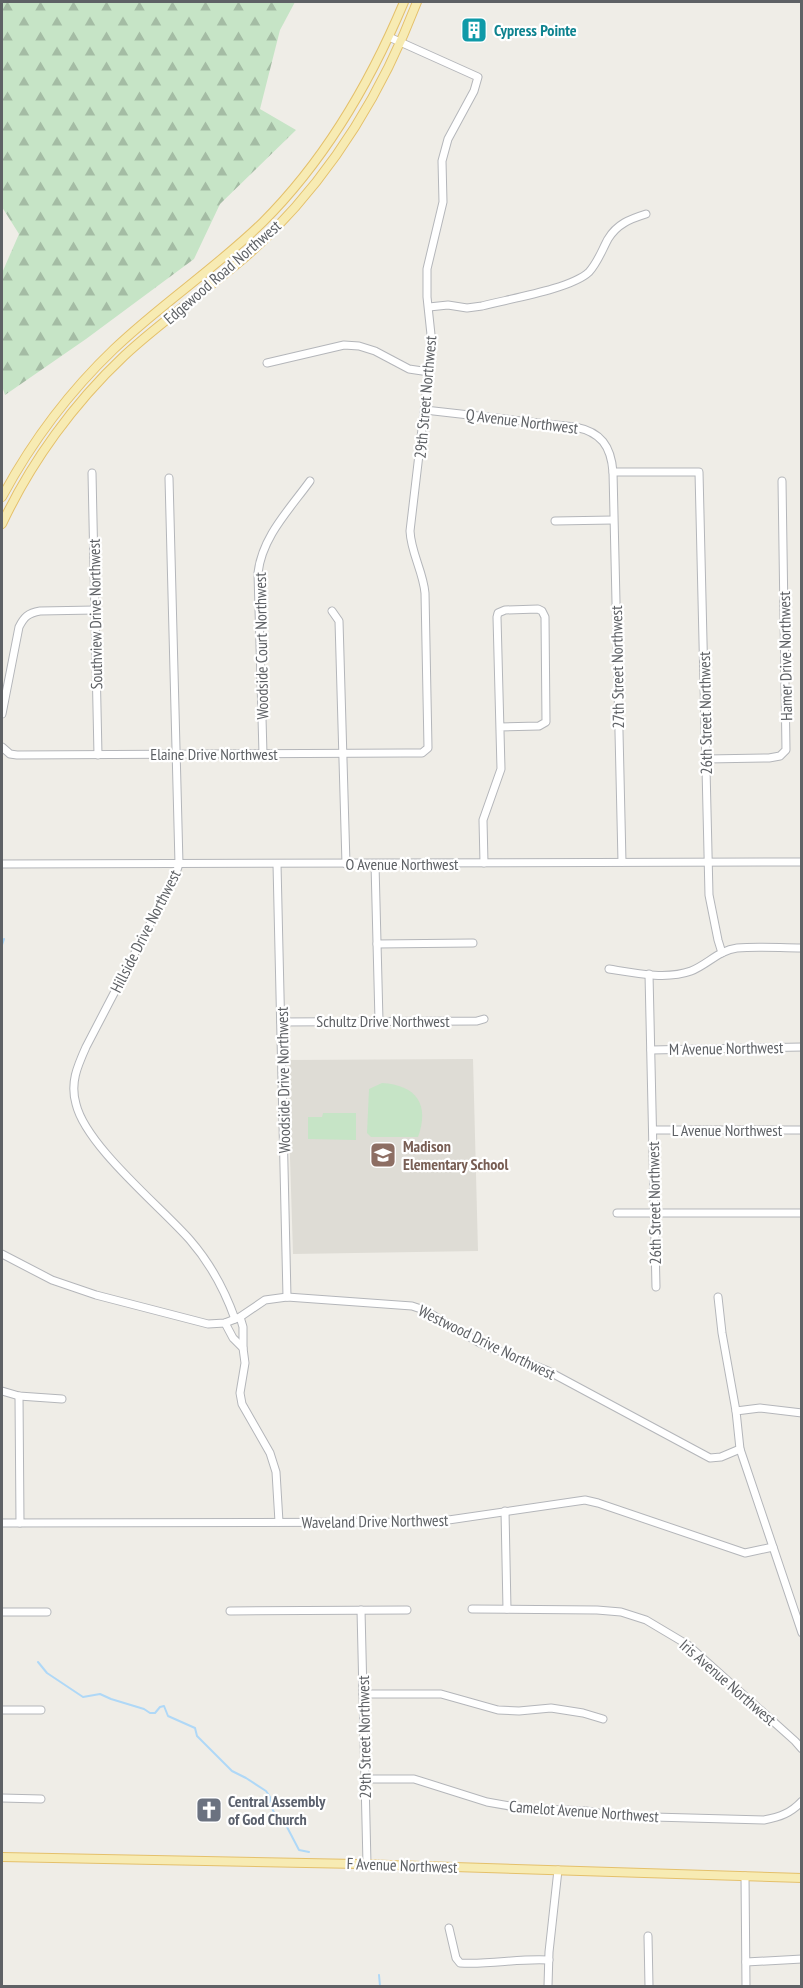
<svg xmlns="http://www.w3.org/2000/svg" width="803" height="1988" font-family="'PT Sans Narrow',sans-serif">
<defs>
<pattern id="forest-firs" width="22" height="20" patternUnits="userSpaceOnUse" patternTransform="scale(1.5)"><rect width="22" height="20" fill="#c6e4c6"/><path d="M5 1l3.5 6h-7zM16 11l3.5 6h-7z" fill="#a4bca4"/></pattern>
</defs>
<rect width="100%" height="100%" fill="#efede7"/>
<!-- education -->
<path fill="#dedcd5" d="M473,1059L478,1251L293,1254L287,1060Z"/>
<!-- grass -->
<g fill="#c6e4c6">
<path d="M382,1083C416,1085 430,1104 418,1137H371L367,1133L369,1089Z"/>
<path d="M323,1113H356V1140L308,1139V1117H322Z"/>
</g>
<!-- forest -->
<path fill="url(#forest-firs)" d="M2,2H295L280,30L260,109L296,130L220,204L194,259L86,339L5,395L2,386V273L19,234L2,207Z"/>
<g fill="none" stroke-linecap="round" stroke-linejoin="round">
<!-- stream -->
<g stroke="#afd8f7" stroke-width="2">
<path d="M2,945L4,939"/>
<path d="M38,1662L47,1673L83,1697L100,1694L111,1699L144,1709L150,1713H155L160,1707L164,1706L168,1716L195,1728L197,1736L232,1771L246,1778L266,1791L270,1797V1804L277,1819L287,1827L299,1850L309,1852"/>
<path d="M379,1975L380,1986"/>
</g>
<defs>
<g id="minor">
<path d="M429,307L448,305L467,308L482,306C508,299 571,289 589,272C598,262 602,250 608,239C617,224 630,219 646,214"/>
<path d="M267,363L344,345L359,346L375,351L409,369L429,372"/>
<path d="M425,410L575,427C601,432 611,446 613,472H699L709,895L718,940L722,953"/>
<path d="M613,472L622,862"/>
<path d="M92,473L98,755"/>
<path d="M169,478L179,864L175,876L86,1047C77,1067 70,1083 76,1104C86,1146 160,1206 190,1240C210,1263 225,1291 235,1319"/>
<path d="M555,521L613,520"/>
<path d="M332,611L339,621L346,864"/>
<path d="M2,714L19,627C24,617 28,613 40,611L95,610"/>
<path d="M2,747L10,754L17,755L406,753H422L428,748L425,593C423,571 411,553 410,531L432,344L427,297V269L443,202L442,161L448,139L474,91L478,77L389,37"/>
<path d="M263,754L258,573C262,537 289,510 310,481"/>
<path d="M707,759L769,758L780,756L786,750L782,481"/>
<path d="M484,863L483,820L501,769L497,617L498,613L505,610L538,609L542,611L545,617L546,722L539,726L500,727"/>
<path d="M2,864L802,862"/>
<path d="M277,864L287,1297"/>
<path d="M375,864L379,1021"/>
<path d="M377,944L473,943"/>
<path d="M609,969C634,973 666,980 691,971C707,965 719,950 737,948C758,946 780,948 802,948"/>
<path d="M649,974L656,1287"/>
<path d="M281,1022L477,1021L484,1019"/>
<path d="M651,1050L802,1047"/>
<path d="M653,1130H802"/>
<path d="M617,1213H802"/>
<path d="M2,1254L52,1280L96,1295L208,1324L225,1323L240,1317L265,1300L287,1297L412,1306L424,1310L480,1343L548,1371L710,1458L721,1457L740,1449"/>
<path d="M718,1297L722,1333L736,1411"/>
<path d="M240,1317L243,1327V1348"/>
<path d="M225,1323L233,1338L243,1348L245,1363L240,1393L242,1404L270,1453L276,1472L279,1522"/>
<path d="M2,1391L19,1396L62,1399"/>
<path d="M19,1396L20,1523"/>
<path d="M802,1413L760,1408L736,1411L740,1449L802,1633"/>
<path d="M505,1511L507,1609"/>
<path d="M2,1523L435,1522L585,1500L598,1503L745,1553L773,1547"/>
<path d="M472,1609L597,1610L621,1612L646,1620L688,1645L795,1741L802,1749"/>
<path d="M361,1610L367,1864"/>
<path d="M230,1611L407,1610"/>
<path d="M2,1612H47"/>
<path d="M363,1694H441L498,1710L519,1711L551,1708L583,1713L603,1719"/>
<path d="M2,1710H41"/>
<path d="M365,1779H414L487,1802L521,1808L586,1811L616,1816L764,1820C780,1817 791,1813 802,1801"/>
<path d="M2,1798L41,1799"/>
<path d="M745,1876L746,1986"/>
<path d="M449,1928L456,1958L460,1963C490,1965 519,1958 549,1960"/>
<path d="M648,1936L649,1986"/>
<path d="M746,1962L802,1959"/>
<path d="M548,1986L549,1952L558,1870"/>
</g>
<g id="major">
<path d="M2,497C31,443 69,392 114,349C161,304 216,268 263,222C326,159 370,83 404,2"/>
<path d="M2,524C31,462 74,403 124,356C171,312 228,277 273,231C337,166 385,85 417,2"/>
<path d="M2,1857L358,1864L802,1878"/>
</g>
</defs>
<!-- minor casing -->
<use href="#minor" stroke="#b4b6ba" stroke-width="9"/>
<!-- major casing -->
<use href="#major" stroke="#e4c06b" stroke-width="10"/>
<!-- minor -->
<use href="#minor" stroke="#fff" stroke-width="7"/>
<!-- major -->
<use href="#major" stroke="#f7ebb3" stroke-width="8"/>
</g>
<!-- icons -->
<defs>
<symbol id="building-square" viewBox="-11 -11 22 22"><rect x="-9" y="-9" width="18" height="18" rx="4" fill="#0f9aa8" stroke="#fff"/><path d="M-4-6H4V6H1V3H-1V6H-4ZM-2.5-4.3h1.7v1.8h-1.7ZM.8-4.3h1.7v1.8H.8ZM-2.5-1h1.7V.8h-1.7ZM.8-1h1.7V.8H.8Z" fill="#fff"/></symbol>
<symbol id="school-square" viewBox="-11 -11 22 22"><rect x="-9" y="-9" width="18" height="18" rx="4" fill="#8d6e63" stroke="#fff"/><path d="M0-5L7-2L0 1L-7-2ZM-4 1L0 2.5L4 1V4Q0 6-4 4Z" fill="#fff"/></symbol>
<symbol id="church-square" viewBox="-11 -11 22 22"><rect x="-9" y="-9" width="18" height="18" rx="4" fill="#6b7280" stroke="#fff"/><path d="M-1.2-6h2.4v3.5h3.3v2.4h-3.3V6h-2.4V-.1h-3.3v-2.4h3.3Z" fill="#fff"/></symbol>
</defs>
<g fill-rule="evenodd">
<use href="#building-square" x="459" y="15" width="30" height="30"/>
<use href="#school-square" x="368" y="1140" width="30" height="30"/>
<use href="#church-square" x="194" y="1795" width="30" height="30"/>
</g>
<g text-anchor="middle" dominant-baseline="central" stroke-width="4.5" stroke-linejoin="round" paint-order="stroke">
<!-- culture labels -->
<g font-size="16" font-weight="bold" fill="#0d838f" stroke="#fff" text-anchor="start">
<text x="494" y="30">Cypress Pointe</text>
</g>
<!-- street labels -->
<g font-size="16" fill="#5e6165" stroke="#fff">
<text transform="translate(222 272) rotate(-41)">Edgewood Road Northwest</text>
<text transform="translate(425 397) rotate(-85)">29th Street Northwest</text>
<text transform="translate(522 421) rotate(7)">Q Avenue Northwest</text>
<text transform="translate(95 614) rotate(-91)">Southview Drive Northwest</text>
<text transform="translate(261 646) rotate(-91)">Woodside Court Northwest</text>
<text transform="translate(785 656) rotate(-91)">Hamer Drive Northwest</text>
<text transform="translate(617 667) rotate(-91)">27th Street Northwest</text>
<text transform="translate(705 713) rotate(-91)">26th Street Northwest</text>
<text x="214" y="754">Elaine Drive Northwest</text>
<text x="402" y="864">O Avenue Northwest</text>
<text transform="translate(145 931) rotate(-63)">Hillside Drive Northwest</text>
<text x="383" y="1021">Schultz Drive Northwest</text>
<text transform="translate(726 1048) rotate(-1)">M Avenue Northwest</text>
<text transform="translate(283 1080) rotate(-91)">Woodside Drive Northwest</text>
<text x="727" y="1130">L Avenue Northwest</text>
<text transform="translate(654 1203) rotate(-91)">26th Street Northwest</text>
<text transform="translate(487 1342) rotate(26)">Westwood Drive Northwest</text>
<text transform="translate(375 1521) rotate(-1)">Waveland Drive Northwest</text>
<text transform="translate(728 1682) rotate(41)">Iris Avenue Northwest</text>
<text transform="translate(364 1737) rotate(-91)">29th Street Northwest</text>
<text transform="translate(584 1811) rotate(4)">Camelot Avenue Northwest</text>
<text transform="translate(402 1865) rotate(2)">F Avenue Northwest</text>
</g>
<!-- education labels -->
<g font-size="16" font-weight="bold" fill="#785e54" stroke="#fff" text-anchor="start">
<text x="403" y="1146">Madison<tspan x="403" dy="18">Elementary School</tspan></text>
</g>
<!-- worship labels -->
<g font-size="16" font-weight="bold" fill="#5b616d" stroke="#fff" text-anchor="start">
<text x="228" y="1801">Central Assembly<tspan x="228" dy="18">of God Church</tspan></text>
</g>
</g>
<!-- border -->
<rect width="803" height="1988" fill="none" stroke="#5e6165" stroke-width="6"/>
</svg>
